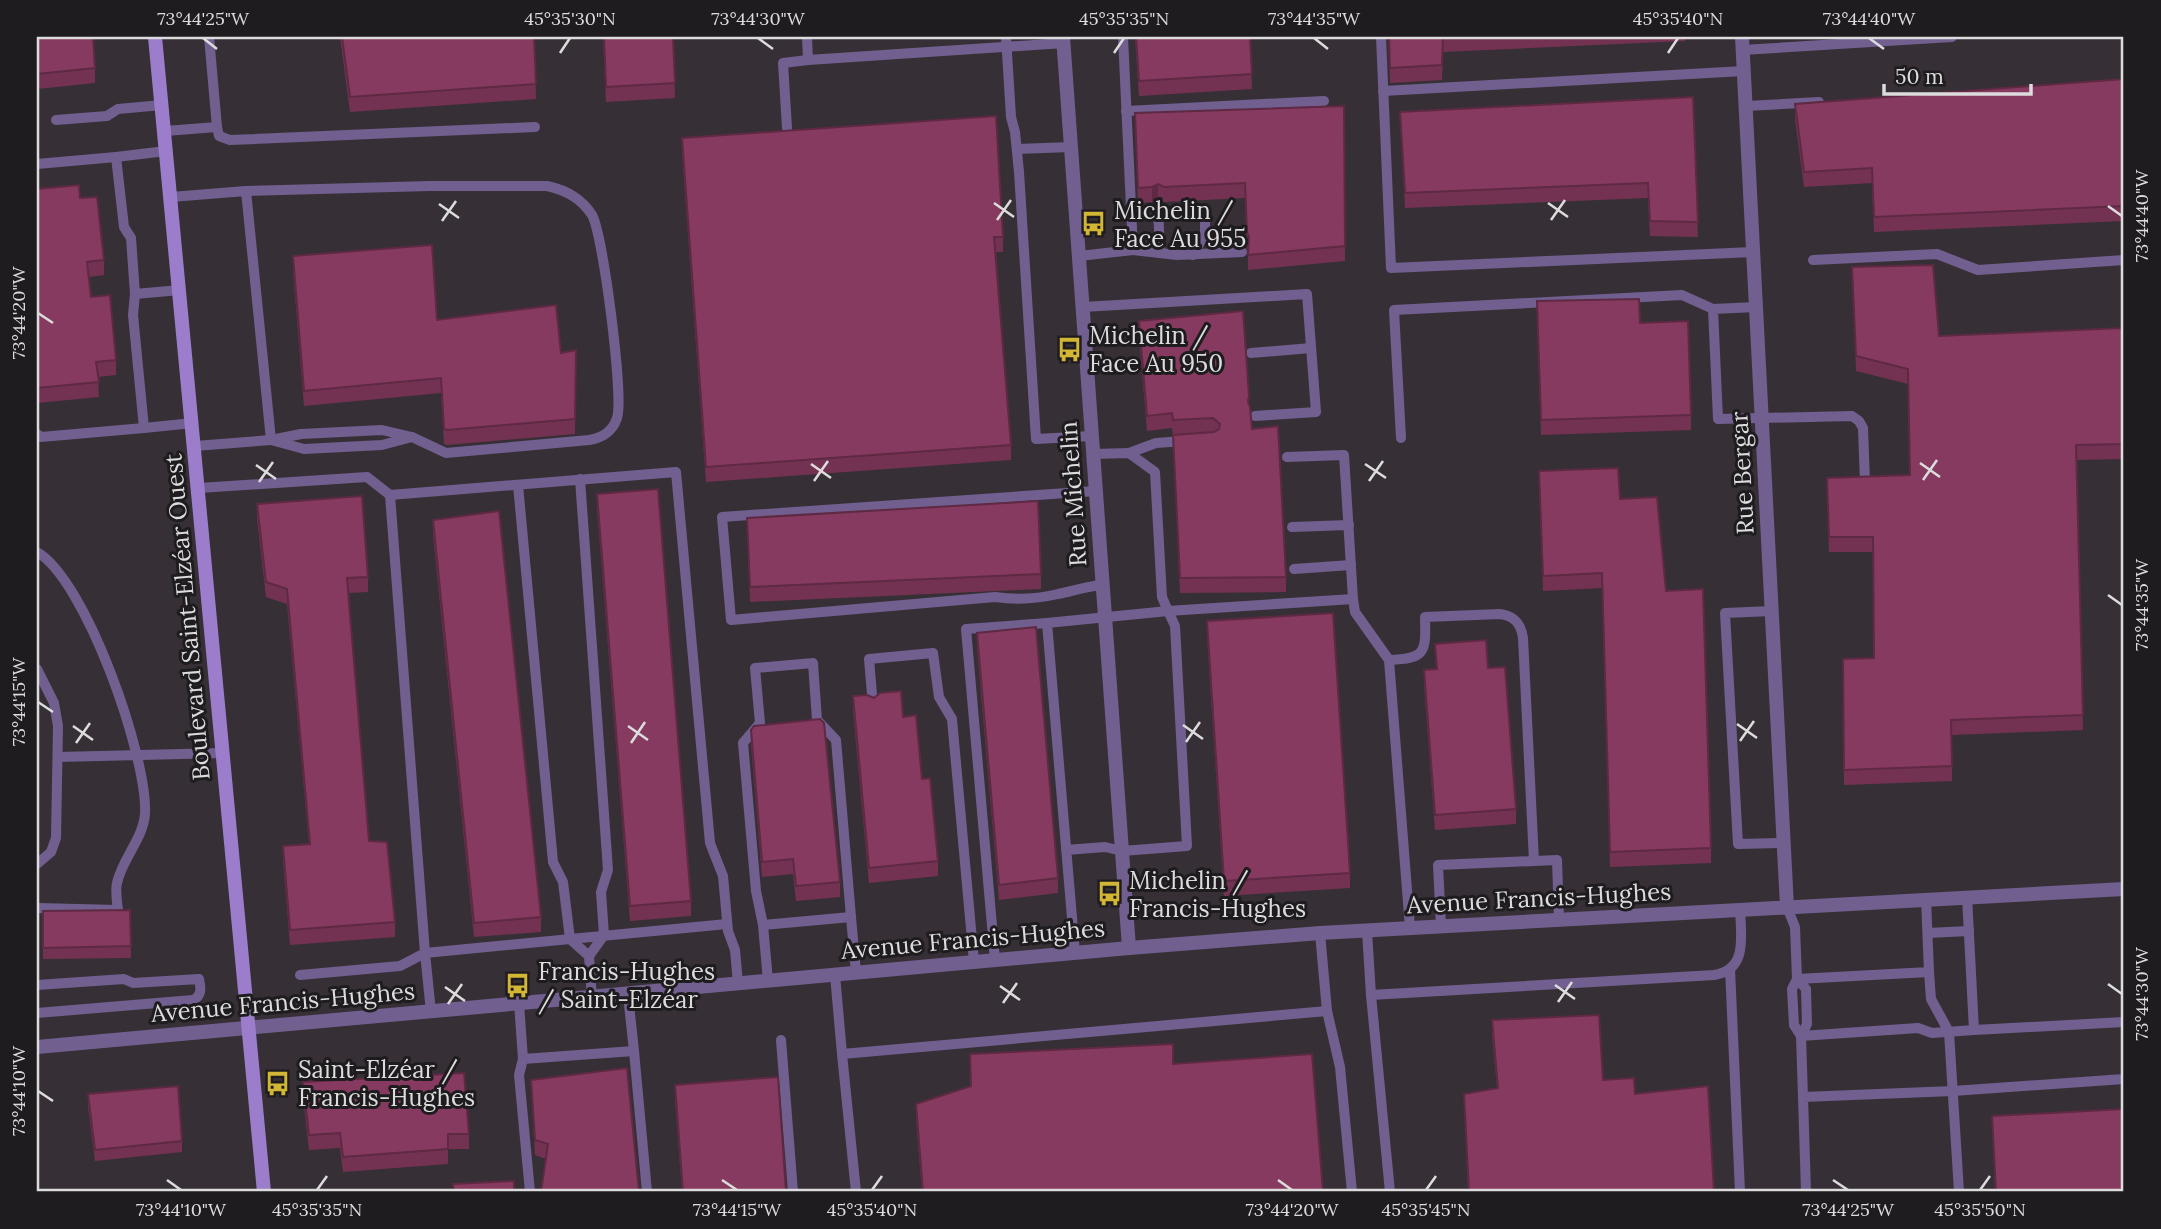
<svg xmlns="http://www.w3.org/2000/svg" width="2161" height="1229" font-family="Lora,serif">
<rect width="100%" height="100%" fill="#272527"/>
<!-- built -->
<rect fill="#363036" x="37" y="37" width="2087" height="1155"/>
<g fill="none" stroke-linecap="round" stroke-linejoin="round">
<!-- lane -->
<g stroke="#715f8f" stroke-width="10">
<path d="M807,37L808,60L1064,43"/>
<path d="M1006,37L1011,117L1015,132L1019,172L1036,439L1092,436"/>
<path d="M1381,37L1391,268L1753,252"/>
<path d="M1743,50L1952,37"/>
<path d="M1383,91L1744,71"/>
<path d="M1746,106L1819,102"/>
<path d="M1126,111L1324,101"/>
<path d="M56,120L107,116L118,109L162,105"/>
<path d="M217,127L219,136L230,140L535,127"/>
<path d="M787,128L783,63L808,60"/>
<path d="M165,131L217,127L209,37"/>
<path d="M1017,149L1071,147"/>
<path d="M166,151L116,157L124,227L131,238L135,294L180,290"/>
<path d="M37,164L116,157"/>
<path d="M246,191L430,186H547C566,190 582,199 592,215C603,233 624,398 617,418C613,431 602,438 589,440L446,453L412,437"/>
<path d="M171,197L246,191L271,440L195,446"/>
<path d="M1158,206L1160,253"/>
<path d="M1133,250L1177,255L1242,252"/>
<path d="M1193,255L1205,233V217"/>
<path d="M1079,256L1133,250L1123,37"/>
<path d="M1813,260L1937,254L1978,270L2124,260"/>
<path d="M135,294L133,315L144,428L193,423"/>
<path d="M1083,307L1307,294L1316,412L1255,416"/>
<path d="M1756,307L1713,309L1718,419L1852,416L1859,421L1863,428L1865,482"/>
<path d="M1251,353L1311,348"/>
<path d="M382,430L412,437L382,445L304,449L271,440L301,434Z"/>
<path d="M37,434L41,437L144,428"/>
<path d="M1401,438L1394,310L1682,295L1713,309"/>
<path d="M1129,453L1156,443L1184,441"/>
<path d="M1094,454L1129,453L1155,472L1162,597L1168,611L1353,599L1344,455L1287,457"/>
<path d="M518,485L553,862L563,882L570,939L589,956L604,935L601,892L608,870L580,479"/>
<path d="M199,488L367,477L390,495L676,472L710,843L723,876L728,931L735,950L738,984"/>
<path d="M1096,491L722,517L731,620L995,597C1016,600 1037,599 1058,594C1073,591 1087,586 1103,585"/>
<path d="M1292,527L1349,525"/>
<path d="M37,552C86,580 148,758 145,814C143,839 122,859 117,883C115,891 117,901 118,910L37,908"/>
<path d="M1294,569L1351,565"/>
<path d="M1353,599L1355,612L1389,660L1410,928"/>
<path d="M1772,611L1725,613L1738,844L1784,843"/>
<path d="M1389,660C1426,659 1426,652 1425,617L1500,614C1515,616 1521,624 1523,638L1534,861"/>
<path d="M37,669L54,703L58,726L56,838L51,852L37,864"/>
<path d="M873,706L869,659L933,653L939,697L952,719L974,962"/>
<path d="M58,757L223,753"/>
<path d="M1066,850L1105,847L1122,851L1187,846L1175,626L1168,611L1047,623L1075,953"/>
<path d="M1967,897L1974,1030L2124,1022"/>
<path d="M1787,907L1795,927L1797,979L1792,989L1794,1025L1801,1036"/>
<path d="M763,925L756,891L743,743L760,723L755,668L813,663L817,720L836,740L851,917"/>
<path d="M1441,926L1438,865L1557,860L1559,920"/>
<path d="M1367,931L1371,995L1714,975C1748,970 1741,936 1740,909"/>
<path d="M1928,933L1969,931"/>
<path d="M589,956L592,998"/>
<path d="M995,960L966,629L1047,623"/>
<path d="M1730,969L1740,1192"/>
<path d="M1929,972L1931,999L1949,1032L1959,1192"/>
<path d="M300,975L400,966L425,953L390,495"/>
<path d="M835,975L842,1054L1327,1011L1320,933"/>
<path d="M1797,979L1929,972L1926,899"/>
<path d="M1797,979L1806,989L1807,1024L1801,1036L1803,1097"/>
<path d="M768,981L763,925L851,917L856,973"/>
<path d="M37,985L124,979L133,983L199,979C201,988 202,996 193,1000L37,1013"/>
<path d="M1371,995L1390,1192"/>
<path d="M519,1003L523,1059L634,1051L628,995"/>
<path d="M1327,1011L1340,1067L1352,1192"/>
<path d="M431,1012L425,953L727,924"/>
<path d="M1801,1036L1918,1028L1932,1033L1974,1030"/>
<path d="M781,1040L793,1192"/>
<path d="M634,1051L647,1192"/>
<path d="M842,1054L856,1192"/>
<path d="M523,1059L519,1075L530,1192"/>
<path d="M1806,1192L1803,1097L1953,1091L2124,1079"/>
</g>
<!-- street -->
<g stroke="#715f8f" stroke-width="14">
<path d="M1063,37L1129,948"/>
<path d="M1742,37L1787,907"/>
<path d="M37,1047L1129,948L1320,933L2124,889"/>
</g>
<!-- secondary -->
<path stroke="#9b7dcb" stroke-width="14" d="M155,37L264,1192"/>
</g>
<!-- wall -->
<g fill="#743252">
<path d="M37,37L95,68V83L37,89Z"/>
<path d="M340,37H534L536,99L350,112Z"/>
<path d="M603,37H673L675,98L606,102Z"/>
<path d="M1135,37H1250L1252,89L1139,96Z"/>
<path d="M1389,37H1685V41L1443,52L1442,80L1390,83Z"/>
<path d="M2124,79V221L1874,232L1872,183L1804,187L1795,119V104Z"/>
<path d="M1693,97L1698,237L1650,236L1648,198L1405,208L1400,112Z"/>
<path d="M1344,106L1345,261L1248,270V250L1247,247L1245,198L1164,202L1158,199L1152,202L1138,203L1135,113Z"/>
<path d="M682,138L1003,237V252H996L1011,445V460L706,482L682,153Z"/>
<path d="M37,189L80,198L104,260V275L89,277L91,297L116,360V375L98,377L99,397L37,403Z"/>
<path d="M293,256L437,320L561,353L576,350L575,434L447,445L444,444L441,393L304,406L293,271Z"/>
<path d="M1852,267L1939,336L2124,328V459L2077,460L2083,730L1952,735V781L1844,785L1843,659L1874,658L1873,552H1829L1827,478L1910,475L1908,384L1856,371Z"/>
<path d="M1537,316L1640,323L1691,415V430L1541,435Z"/>
<path d="M1139,321L1249,405L1252,429L1286,577V592L1180,593L1173,435L1172,428L1147,431L1139,336Z"/>
<path d="M1539,471L1620,499L1666,591L1711,848V863L1610,867L1602,588L1543,591Z"/>
<path d="M597,494L691,901V916L630,921L597,509Z"/>
<path d="M257,504L368,577V592L348,593L369,841L395,922V937L290,945L283,861V846L309,844L287,604L266,597L257,519Z"/>
<path d="M747,518L1041,574V589L750,602Z"/>
<path d="M433,520L541,917V932L474,937L433,535Z"/>
<path d="M1207,621L1350,873V888L1224,896L1207,636Z"/>
<path d="M977,633L1058,878V893L999,900L977,648Z"/>
<path d="M1435,644L1488,668L1516,809V824L1435,830L1424,685V670L1436,669Z"/>
<path d="M853,696L903,717L922,779L938,861V876L869,883L853,711Z"/>
<path d="M751,730L840,882V897L796,901L793,874L762,877L751,745Z"/>
<path d="M130,910L131,958L43,959V911Z"/>
<path d="M1492,1020L1603,1080L1635,1094L1714,1192H1468L1464,1094L1497,1088L1492,1035Z"/>
<path d="M1173,1064L1323,1192H922L916,1119V1104Z"/>
<path d="M531,1080L639,1192L535,1155Z"/>
<path d="M303,1082L469,1134V1149H448V1164L343,1172L340,1148L309,1150L303,1097Z"/>
<path d="M675,1085L786,1192H682L675,1100Z"/>
<path d="M88,1094L182,1141V1152L95,1161L88,1106Z"/>
<path d="M1992,1116L2124,1192H1995Z"/>
</g>
<!-- shaded-wall -->
<path fill="#5e2942" d="M1158,184V199L1152,202V187Z"/>
<!-- building -->
<g fill="#873a5f" stroke="#5e2942" stroke-width="2">
<path d="M37,37H93L95,68L37,74Z"/>
<path d="M342,37H534L536,84L350,97Z"/>
<path d="M604,37H673L675,83L606,87Z"/>
<path d="M1136,37H1250L1252,74L1139,81Z"/>
<path d="M1389,37H1443L1442,65L1390,68Z"/>
<path d="M2124,79V206L1874,217L1872,168L1804,172L1795,104Z"/>
<path d="M1693,97L1698,222L1650,221L1648,183L1405,193L1400,112Z"/>
<path d="M1344,106L1345,246L1248,255L1249,237L1247,232L1245,183L1164,187L1158,184L1152,187L1138,188L1135,113Z"/>
<path d="M996,116L1003,237H994L1011,445L706,467L682,138Z"/>
<path d="M79,185L80,198L97,197L104,260L87,262L91,297L110,295L116,360L96,362L99,382L37,388V189Z"/>
<path d="M432,245L437,320L556,305L561,353L576,350L575,419L447,430L444,429L441,378L304,391L293,256Z"/>
<path d="M1933,265L1939,336L2124,328V444L2076,445L2083,715L1951,720L1952,766L1844,770L1843,659L1874,658L1873,537H1829L1827,478L1910,475L1908,369L1856,356L1852,267Z"/>
<path d="M1639,299L1640,323L1688,321L1691,415L1541,420L1537,301Z"/>
<path d="M1243,311L1249,396L1248,402L1250,407L1252,429L1278,426L1286,577L1180,578L1173,435L1214,432L1219,429L1220,424L1213,418L1173,420L1172,413L1147,416L1139,321Z"/>
<path d="M1618,468L1620,499L1657,497L1666,591L1703,589L1711,848L1610,852L1602,573L1543,576L1539,471Z"/>
<path d="M658,489L691,901L630,906L597,494Z"/>
<path d="M362,496L368,577L347,578L369,841L387,842L395,922L290,930L283,846L310,844L287,589L266,582L257,504Z"/>
<path d="M1038,501L1041,574L750,587L747,518Z"/>
<path d="M499,511L541,917L474,923L433,520Z"/>
<path d="M1333,613L1350,873L1224,881L1207,621Z"/>
<path d="M1036,627L1058,878L999,885L977,633Z"/>
<path d="M1486,640L1488,668L1505,667L1516,809L1435,815L1424,670L1437,669L1435,644Z"/>
<path d="M901,691L903,717L916,715L922,779L930,778L938,861L869,868L853,696L867,695L874,698L880,693Z"/>
<path d="M820,719L824,723L840,882L796,886L793,859L762,862L751,730L754,726Z"/>
<path d="M130,910L131,946L43,948V911Z"/>
<path d="M1599,1015L1603,1080L1634,1078L1635,1094L1708,1086L1714,1192H1469L1464,1094L1498,1088L1492,1020Z"/>
<path d="M1173,1044V1064L1312,1054L1323,1192H923L916,1104L971,1086L970,1054Z"/>
<path d="M627,1068L639,1192H541L548,1144L535,1140L531,1080Z"/>
<path d="M464,1073L469,1134H448V1149L343,1157L340,1133L309,1135L303,1082Z"/>
<path d="M778,1077L786,1192H683L675,1085Z"/>
<path d="M178,1086L182,1141L95,1150L88,1094Z"/>
<path d="M2124,1109V1192H1996L1992,1116Z"/>
<path d="M514,1181V1192H454L453,1184Z"/>
</g>
<!-- ticks -->
<path fill="none" stroke="#dddcdd" stroke-width="2.5" d="M203,38L217,49M758,38L773,49M1314,38L1328,49M1869,38L1884,49M560,53L570,38M1114,53L1124,38M1668,53L1678,38M994,203L1014,217M1548,203L1568,217M439,204L459,218M2108,206L2122,216M997,220L1011,200M1551,220L1565,200M442,221L456,201M38,313L53,323M1920,463L1940,477M811,464L831,478M1365,464L1386,478M256,465L276,479M1923,480L1937,460M814,481L828,461M1369,481L1383,461M259,482L273,462M2108,595L2122,605M38,702L53,712M1737,724L1757,738M1183,725L1203,739M73,726L93,740M628,726L648,740M1740,741L1754,721M1186,742L1200,722M76,743L90,723M631,743L645,722M2108,984L2122,994M1555,985L1575,999M1000,986L1020,1000M445,987L465,1001M1558,1002L1572,982M1003,1003L1017,983M448,1004L462,984M38,1091L53,1101M167,1180L181,1190M722,1180L737,1190M1278,1180L1292,1190M1833,1180L1848,1190M317,1190L327,1176M872,1190L882,1176M1426,1190L1436,1176M1980,1190L1990,1176"/>
<!-- icons -->
<defs>
<symbol id="bus-bare" viewBox="-9 -9 18 18"><path d="M-5-6H5V4H4V6H2V4H-2V6H-4V4H-5ZM-3.5-4V0h7V-4ZM-3.5 1.2v1.5H-2V1.2ZM2 1.2v1.5H3.5V1.2Z" fill="#d4b635" stroke="#1e1c1e" stroke-width="2.5" paint-order="stroke"/></symbol>
</defs>
<g fill-rule="evenodd">
<use href="#bus-bare" x="1076" y="206" width="35" height="35"/>
<use href="#bus-bare" x="1052" y="332" width="35" height="35"/>
<use href="#bus-bare" x="1092" y="876" width="35" height="35"/>
<use href="#bus-bare" x="500" y="968" width="35" height="35"/>
<use href="#bus-bare" x="260" y="1066" width="35" height="35"/>
</g>
<g text-anchor="middle" dominant-baseline="central" stroke-width="6" stroke-linejoin="round" paint-order="stroke">
<!-- poi labels -->
<g font-size="24" fill="#dddcdd" stroke="#1e1c1e" text-anchor="start">
<text x="1114" y="210">Michelin /<tspan x="1114" dy="28">Face Au 955</tspan></text>
<text x="1089" y="335">Michelin /<tspan x="1089" dy="28">Face Au 950</tspan></text>
<text x="1129" y="880">Michelin /<tspan x="1129" dy="28">Francis-Hughes</tspan></text>
<text x="538" y="971">Francis-Hughes<tspan x="538" dy="28">/ Saint-Elzéar</tspan></text>
<text x="298" y="1069">Saint-Elzéar /<tspan x="298" dy="28">Francis-Hughes</tspan></text>
</g>
<!-- street labels -->
<g font-size="24" fill="#dddcdd" stroke="#1e1c1e">
<text transform="translate(1742 473) rotate(-93)">Rue Bergar</text>
<text transform="translate(1073 494) rotate(-94)">Rue Michelin</text>
<text transform="translate(187 617) rotate(-95)">Boulevard Saint-Elzéar Ouest</text>
<text transform="translate(1539 898) rotate(-3)">Avenue Francis-Hughes</text>
<text transform="translate(973 939) rotate(-5)">Avenue Francis-Hughes</text>
<text transform="translate(283 1002) rotate(-5)">Avenue Francis-Hughes</text>
</g>
</g>
<!-- border -->
<rect width="2161" height="1229" fill="none" stroke="#1e1c1e" stroke-width="77"/>
<!-- scale -->
<path d="M1884 84v10h147v-10" fill="none" stroke="#dddcdd" stroke-width="3.5"/>
<text x="1895" y="84" font-size="21" fill="#dddcdd" stroke="#1e1c1e" stroke-width="5" paint-order="stroke">50 m</text>
<rect x="38" y="38" width="2084" height="1152" fill="none" stroke="#dddcdd" stroke-width="2.5"/>
<g font-size="18" text-anchor="middle" fill="#dddcdd">
<text x="203" y="25">73°44'25"W</text>
<text x="570" y="25">45°35'30"N</text>
<text x="758" y="25">73°44'30"W</text>
<text x="1124" y="25">45°35'35"N</text>
<text x="1314" y="25">73°44'35"W</text>
<text x="1678" y="25">45°35'40"N</text>
<text x="1869" y="25">73°44'40"W</text>
<text transform="translate(2142 216) rotate(-90)" y="6">73°44'40"W</text>
<text transform="translate(19 313) rotate(-90)" y="6">73°44'20"W</text>
<text transform="translate(2142 605) rotate(-90)" y="6">73°44'35"W</text>
<text transform="translate(19 702) rotate(-90)" y="6">73°44'15"W</text>
<text transform="translate(2142 994) rotate(-90)" y="6">73°44'30"W</text>
<text transform="translate(19 1091) rotate(-90)" y="6">73°44'10"W</text>
<text x="181" y="1216">73°44'10"W</text>
<text x="317" y="1216">45°35'35"N</text>
<text x="737" y="1216">73°44'15"W</text>
<text x="872" y="1216">45°35'40"N</text>
<text x="1292" y="1216">73°44'20"W</text>
<text x="1426" y="1216">45°35'45"N</text>
<text x="1848" y="1216">73°44'25"W</text>
<text x="1980" y="1216">45°35'50"N</text>
</g>
</svg>
